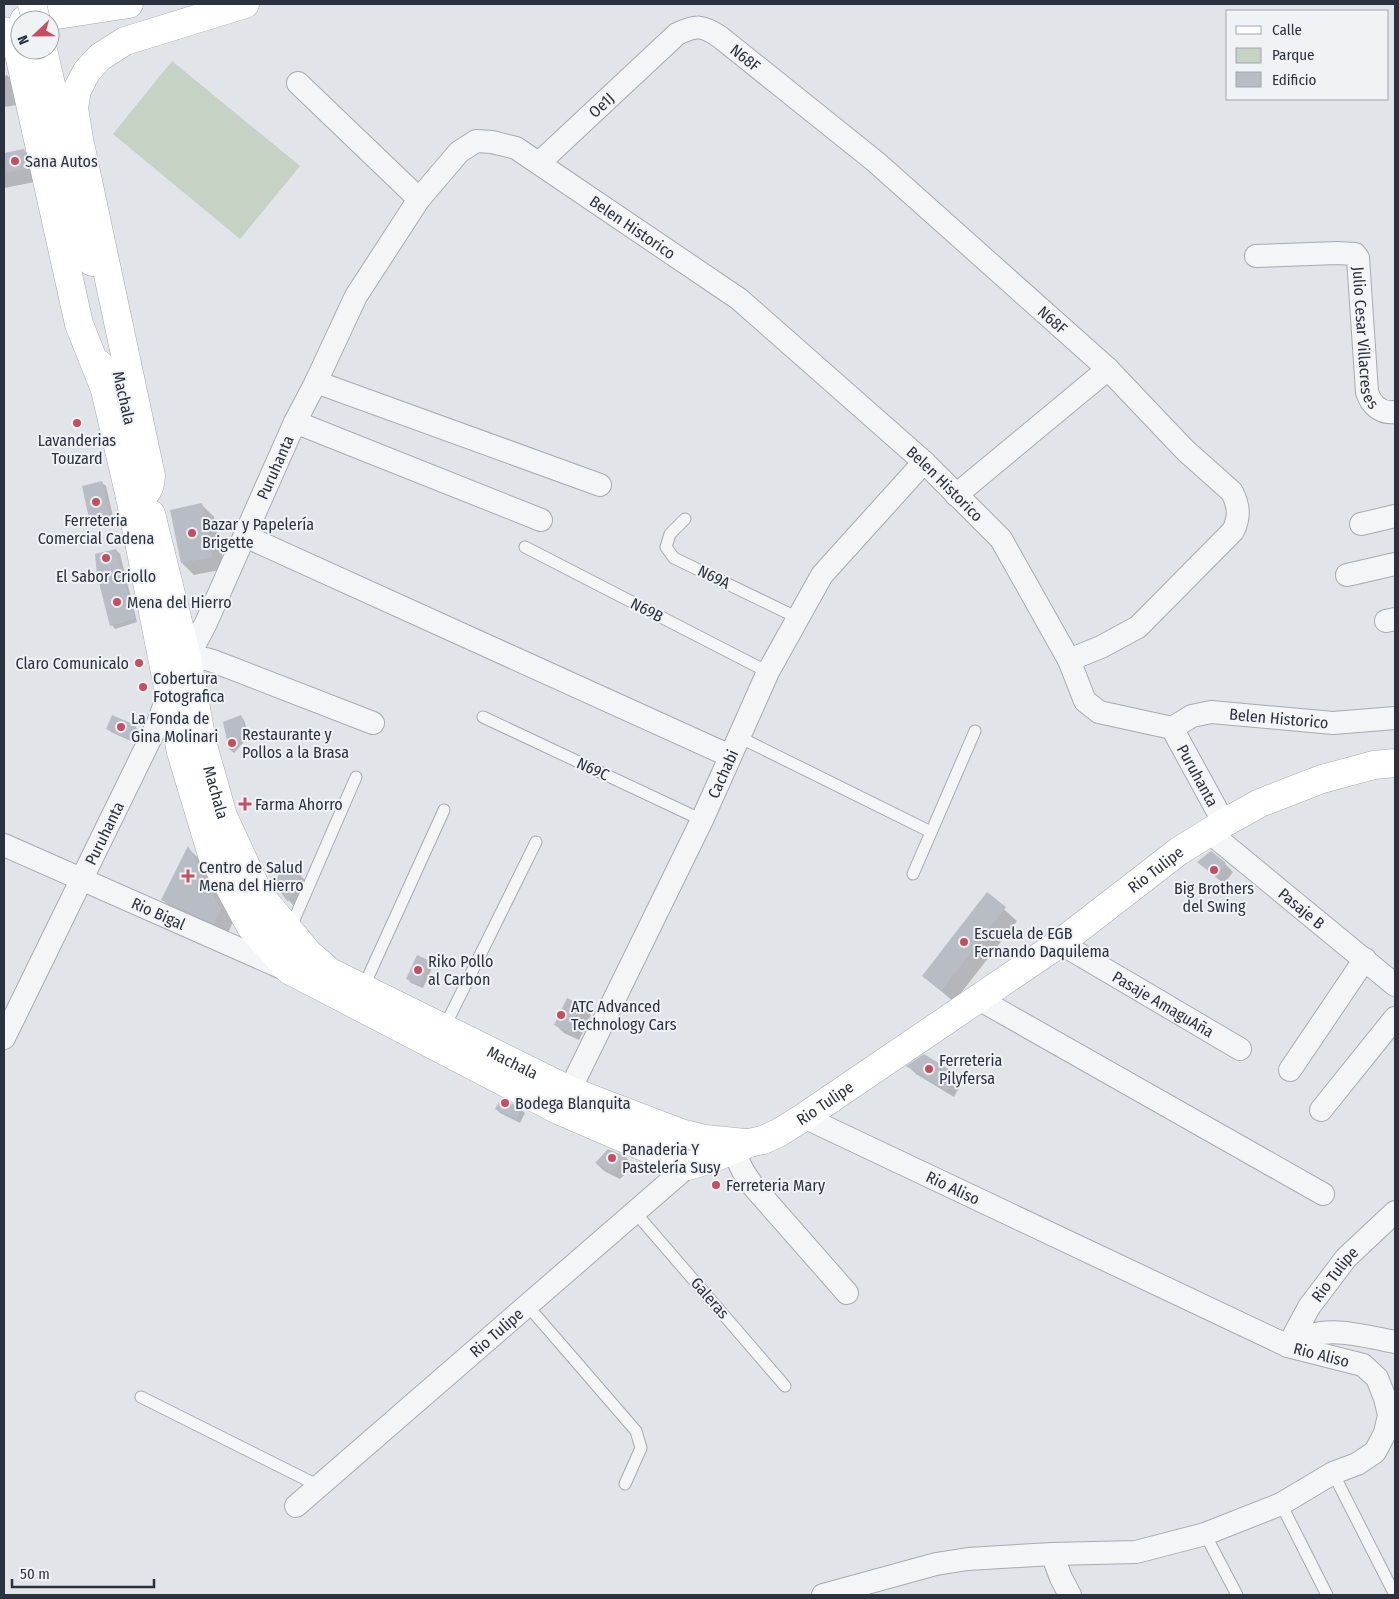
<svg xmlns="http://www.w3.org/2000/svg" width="1399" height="1599" font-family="'Fira Sans Condensed',sans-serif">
<rect width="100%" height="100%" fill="#e1e4e9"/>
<!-- green -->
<path fill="#c6d2c3" d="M172,61L300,166L240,239L113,134Z"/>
<!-- shadow -->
<g fill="#0003">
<path d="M7,75L19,88L23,104L4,107V76Z"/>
<path d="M24,150L36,163L40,181L4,188V154Z"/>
<path d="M102,483L106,486L114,521L95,526L91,522Z"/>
<path d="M202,505L214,517L225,569L194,575L182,563Z"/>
<path d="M116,550L120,554L137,622L115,629L112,625Z"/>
<path d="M241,716L244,720L249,736L234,753L230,750L224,723Z"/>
<path d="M113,717L135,726L138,730L133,742L111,732L108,729Z"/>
<path d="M188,848L200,860L233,922L227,935L175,912L163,900Z"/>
<path d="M1198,862L1225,864L1233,872L1224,884Z"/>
<path d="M300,875L308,883L296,909L275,883Z"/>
<path d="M987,894L1017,921L954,1002L923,976Z"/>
<path d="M429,962L433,966L423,988L411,983L408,979Z"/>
<path d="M568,999L583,1007L591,1015L579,1040L564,1033L556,1025Z"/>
<path d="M924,1056L954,1074L962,1082L954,1097L916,1074L908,1066Z"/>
<path d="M496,1109L521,1110L525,1113L520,1123L500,1113Z"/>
<path d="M626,1158L634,1165L620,1179L604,1171L596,1163Z"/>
</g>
<!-- building -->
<g fill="#b8bdc5">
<path d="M24,149L28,169L4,173V153Z"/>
<path d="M102,481L111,518L90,523L82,486Z"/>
<path d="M202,503L213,557L181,563L170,510Z"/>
<path d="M116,549L135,619L110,626L97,575L95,554Z"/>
<path d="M112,715L135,725L129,739L106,729Z"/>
<path d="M241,715L246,732L229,750L223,722Z"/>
<path d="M188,846L221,909L214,924L161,900Z"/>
<path d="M1211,851L1226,863L1216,877L1197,862Z"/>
<path d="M284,865L301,874L288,902L274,884Z"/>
<path d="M987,892L1006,907L941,991L922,976Z"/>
<path d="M417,955L430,961L420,985L406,979Z"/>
<path d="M567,998L584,1006L571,1033L554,1025Z"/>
<path d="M924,1054L955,1073L946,1090L906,1066Z"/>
<path d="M501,1098L522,1109L516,1120L495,1109Z"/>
<path d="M608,1149L627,1157L612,1171L595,1163Z"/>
</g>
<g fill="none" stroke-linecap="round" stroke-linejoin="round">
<defs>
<g id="service">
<path d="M685,519L670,534L666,547L674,558L798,618"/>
<path d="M525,547L768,672"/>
<path d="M483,717L702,820"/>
<path d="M739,737L931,832"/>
<path d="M913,874L975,731"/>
<path d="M290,929L356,777"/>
<path d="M363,988L444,810"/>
<path d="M444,1028L536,842"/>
<path d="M634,1211L785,1386"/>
<path d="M527,1305L636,1431L641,1448L625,1484"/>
<path d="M141,1397L319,1486"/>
<path d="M1333,1473L1395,1595"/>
<path d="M1281,1504L1327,1595"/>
<path d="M1205,1534L1237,1595"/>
</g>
<g id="minor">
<path d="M298,83L419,199"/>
<path id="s1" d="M539,163L677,34C697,25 702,25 720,37L876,162L1108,369L1185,450L1232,492C1239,506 1240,517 1233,531L1138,627L1101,647L1069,660"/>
<path id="s2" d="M1256,256L1337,253L1355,254L1358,258L1367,392C1371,405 1381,414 1395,412"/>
<path d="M316,382L600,485"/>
<path d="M295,422L541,520"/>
<path d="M956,495L1108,369"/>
<path d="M1361,524L1395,516"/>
<path d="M245,536L730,756"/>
<path d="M1347,575L1395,564"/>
<path d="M1386,621L1395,619"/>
<path d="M187,658L206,659L213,661L373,723"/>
<path id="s3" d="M1172,728L1224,823"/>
<path id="s4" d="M1209,832L1395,985"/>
<path id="s5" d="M4,845L287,970"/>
<path id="s6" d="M1060,943L1240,1049"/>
<path d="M977,998L1323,1194"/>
<path id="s7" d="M4,1038L158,723L168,695L206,623L295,422L316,382L356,296L419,199L459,152L476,141L492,142L516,148L739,299L924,462L1001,539L1069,660L1085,701L1099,712L1172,728L1192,716L1211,712L1333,723L1395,718"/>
<path d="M1290,1070L1365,959"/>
<path id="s8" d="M562,1106L702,820L768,672L798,618L822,575L924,462"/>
<path d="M1321,1110L1395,1018"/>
<path id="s9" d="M804,1117L1288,1346L1363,1365L1377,1378L1385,1398L1389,1415L1385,1433L1375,1452L1357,1464L1333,1473L1281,1504L1205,1534L1136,1552L1052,1554L968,1559L936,1564L823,1595"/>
<path d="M733,1150L743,1171L753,1186L847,1293"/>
<path id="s10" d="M1288,1346L1309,1307L1346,1258L1395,1212"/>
<path d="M1288,1346C1320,1322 1360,1335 1395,1342"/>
<path id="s11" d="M296,1506L688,1166"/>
<path d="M1052,1554L1061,1578L1070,1595"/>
</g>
<g id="secondary">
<path d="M43,50L92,262"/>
<path id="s12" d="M99,364L130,497L181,752L212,855L251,927L289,970L560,1111L688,1166L711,1159L749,1143L763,1140L780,1132L804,1117L1060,943L1179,851L1224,823L1260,803L1322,779L1374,765L1395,763"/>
<path id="s13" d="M151,514L187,658L202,742L223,816L259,894L308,953L330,972L571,1091L681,1133L705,1139L745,1143"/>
</g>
<g id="primary">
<path d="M24,20L129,4"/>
<path d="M4,31L8,33L17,45L79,324L104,387"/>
<path d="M130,497C146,493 150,494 151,476L79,139L74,108L77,90L87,71L100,57L125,41L245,4"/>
</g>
</defs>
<!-- service casing -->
<use href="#service" stroke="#a6abb3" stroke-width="13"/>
<!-- minor casing -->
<use href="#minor" stroke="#a6abb3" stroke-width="24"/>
<!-- secondary casing -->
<use href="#secondary" stroke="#a6abb3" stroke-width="29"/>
<!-- primary casing -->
<use href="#primary" stroke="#a1a8b4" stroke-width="29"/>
<!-- service -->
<use href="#service" stroke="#f3f5f7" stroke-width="11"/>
<!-- minor -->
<use href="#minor" stroke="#f3f5f7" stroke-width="22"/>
<!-- secondary -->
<use href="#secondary" stroke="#fff" stroke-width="28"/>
<!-- primary -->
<use href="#primary" stroke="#fff" stroke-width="28"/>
<defs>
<path id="secondary-bridge" d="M32,4L36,20"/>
</defs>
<!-- secondary-bridge casing -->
<use href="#secondary-bridge" stroke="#a6abb3" stroke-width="29" stroke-linecap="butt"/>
<!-- secondary-bridge -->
<use href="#secondary-bridge" stroke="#fff" stroke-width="28"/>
</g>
<!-- markers -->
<g fill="#c64e5e" stroke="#f0f3f6" stroke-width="2">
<circle cx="15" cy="161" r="5"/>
<circle cx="77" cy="423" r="5"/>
<circle cx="96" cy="502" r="5"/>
<circle cx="192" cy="533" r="5"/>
<circle cx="106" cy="558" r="5"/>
<circle cx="117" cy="602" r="5"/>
<circle cx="139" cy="663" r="5"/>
<circle cx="143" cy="687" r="5"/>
<circle cx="121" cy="727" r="5"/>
<circle cx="232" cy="743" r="5"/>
<path d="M242.5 796.5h5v5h5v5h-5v5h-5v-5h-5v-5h5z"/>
<circle cx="1214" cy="870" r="5"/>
<path d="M185.5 868.5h5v5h5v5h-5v5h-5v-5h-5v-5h5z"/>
<circle cx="964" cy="942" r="5"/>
<circle cx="418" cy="970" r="5"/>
<circle cx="561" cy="1015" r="5"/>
<circle cx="929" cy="1069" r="5"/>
<circle cx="505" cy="1103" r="5"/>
<circle cx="612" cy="1158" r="5"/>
<circle cx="716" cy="1185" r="5"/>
</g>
<g text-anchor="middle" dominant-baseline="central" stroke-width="4" stroke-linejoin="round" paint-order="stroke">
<!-- street labels -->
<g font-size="16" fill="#2a313f" stroke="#f0f3f6">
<text stroke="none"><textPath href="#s1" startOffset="268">N68F</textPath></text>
<text stroke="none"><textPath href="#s1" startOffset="85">Oe1J</textPath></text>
<text stroke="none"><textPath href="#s7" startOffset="1201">Belen Historico</textPath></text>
<text stroke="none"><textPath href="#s1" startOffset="672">N68F</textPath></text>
<text stroke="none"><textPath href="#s2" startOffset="184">Julio Cesar Villacreses</textPath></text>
<text transform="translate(124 398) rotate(77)">Machala</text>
<text stroke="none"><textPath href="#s7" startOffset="632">Puruhanta</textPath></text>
<text stroke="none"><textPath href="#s7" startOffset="1606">Belen Historico</textPath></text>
<text transform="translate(714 577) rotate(26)">N69A</text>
<text transform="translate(647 610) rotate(27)">N69B</text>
<text stroke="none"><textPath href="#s7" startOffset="2071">Belen Historico</textPath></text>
<text transform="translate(593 769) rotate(25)">N69C</text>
<text stroke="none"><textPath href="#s8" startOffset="369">Cachabi</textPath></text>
<text stroke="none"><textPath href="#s3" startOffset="54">Puruhanta</textPath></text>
<text stroke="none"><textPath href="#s13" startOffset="286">Machala</textPath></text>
<text stroke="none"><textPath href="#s7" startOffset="228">Puruhanta</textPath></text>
<text stroke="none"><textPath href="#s12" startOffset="1645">Rio Tulipe</textPath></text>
<text stroke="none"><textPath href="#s4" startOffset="120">Pasaje B</textPath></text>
<text stroke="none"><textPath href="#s5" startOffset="169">Rio Bigal</textPath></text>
<text stroke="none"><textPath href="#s6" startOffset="120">Pasaje AmaguAña</textPath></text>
<text stroke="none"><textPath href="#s13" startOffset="706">Machala</textPath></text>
<text stroke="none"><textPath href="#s12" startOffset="1240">Rio Tulipe</textPath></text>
<text stroke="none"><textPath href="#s9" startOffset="165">Rio Aliso</textPath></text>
<text stroke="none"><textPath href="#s10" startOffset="86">Rio Tulipe</textPath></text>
<text transform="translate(710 1298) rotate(49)">Galeras</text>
<text stroke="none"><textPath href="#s11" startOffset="265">Rio Tulipe</textPath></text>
<text stroke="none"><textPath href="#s9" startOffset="570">Rio Aliso</textPath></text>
</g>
<!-- poi labels -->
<g font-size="16" fill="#2a313f" stroke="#f0f3f6" text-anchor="start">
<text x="25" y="161">Sana Autos</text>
<text x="77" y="440" text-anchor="middle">Lavanderias<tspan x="77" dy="18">Touzard</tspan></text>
<text x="96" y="520" text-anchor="middle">Ferreteria<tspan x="96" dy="18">Comercial Cadena</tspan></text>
<text x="202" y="524">Bazar y Papelería<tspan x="202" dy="18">Brigette</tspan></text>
<text x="106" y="576" text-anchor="middle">El Sabor Criollo</text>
<text x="127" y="602">Mena del Hierro</text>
<text x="129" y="663" text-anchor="end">Claro Comunicalo</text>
<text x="153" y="678">Cobertura<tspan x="153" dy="18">Fotografica</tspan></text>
<text x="131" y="718">La Fonda de<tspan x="131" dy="18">Gina Molinari</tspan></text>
<text x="242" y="734">Restaurante y<tspan x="242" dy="18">Pollos a la Brasa</tspan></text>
<text x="255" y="804">Farma Ahorro</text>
<text x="199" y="867">Centro de Salud<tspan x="199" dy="18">Mena del Hierro</tspan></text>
<text x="1214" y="888" text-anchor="middle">Big Brothers<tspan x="1214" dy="18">del Swing</tspan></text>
<text x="974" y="933">Escuela de EGB<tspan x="974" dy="18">Fernando Daquilema</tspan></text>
<text x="428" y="961">Riko Pollo<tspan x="428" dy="18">al Carbon</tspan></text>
<text x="571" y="1006">ATC Advanced<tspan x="571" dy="18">Technology Cars</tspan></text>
<text x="939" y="1060">Ferreteria<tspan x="939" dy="18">Pilyfersa</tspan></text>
<text x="515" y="1103">Bodega Blanquita</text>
<text x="622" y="1149">Panaderia Y<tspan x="622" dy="18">Pastelería Susy</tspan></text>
<text x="726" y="1185">Ferreteria Mary</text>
</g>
</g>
<!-- border -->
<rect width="1399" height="1599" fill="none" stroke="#2a313f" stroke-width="10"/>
<!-- legend -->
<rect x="1226" y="10" width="162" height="90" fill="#f0f3f6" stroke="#a1a5ad"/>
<rect x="1236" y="26" width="25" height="8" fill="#ffffff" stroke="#a1a5ad"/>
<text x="1272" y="35" font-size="15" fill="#2a313f">Calle</text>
<rect x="1236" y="48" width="25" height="15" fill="#c6d2c3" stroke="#a1a5ad"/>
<text x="1272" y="60" font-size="15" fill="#2a313f">Parque</text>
<rect x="1236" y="72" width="25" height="15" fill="#b8bdc5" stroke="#a1a5ad"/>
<text x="1272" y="85" font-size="15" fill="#2a313f">Edificio</text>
<!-- north arrow -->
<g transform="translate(35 35) rotate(248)"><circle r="24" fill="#f0f3f6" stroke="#a1a5ad"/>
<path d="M0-4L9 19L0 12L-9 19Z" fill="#c64e5e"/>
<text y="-8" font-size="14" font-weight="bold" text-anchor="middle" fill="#2a313f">N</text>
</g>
<!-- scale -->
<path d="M12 1579v8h142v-8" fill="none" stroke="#2a313f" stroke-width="2.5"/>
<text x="20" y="1579" font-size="15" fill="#2a313f" stroke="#f0f3f6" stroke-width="4" paint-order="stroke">50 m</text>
</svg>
